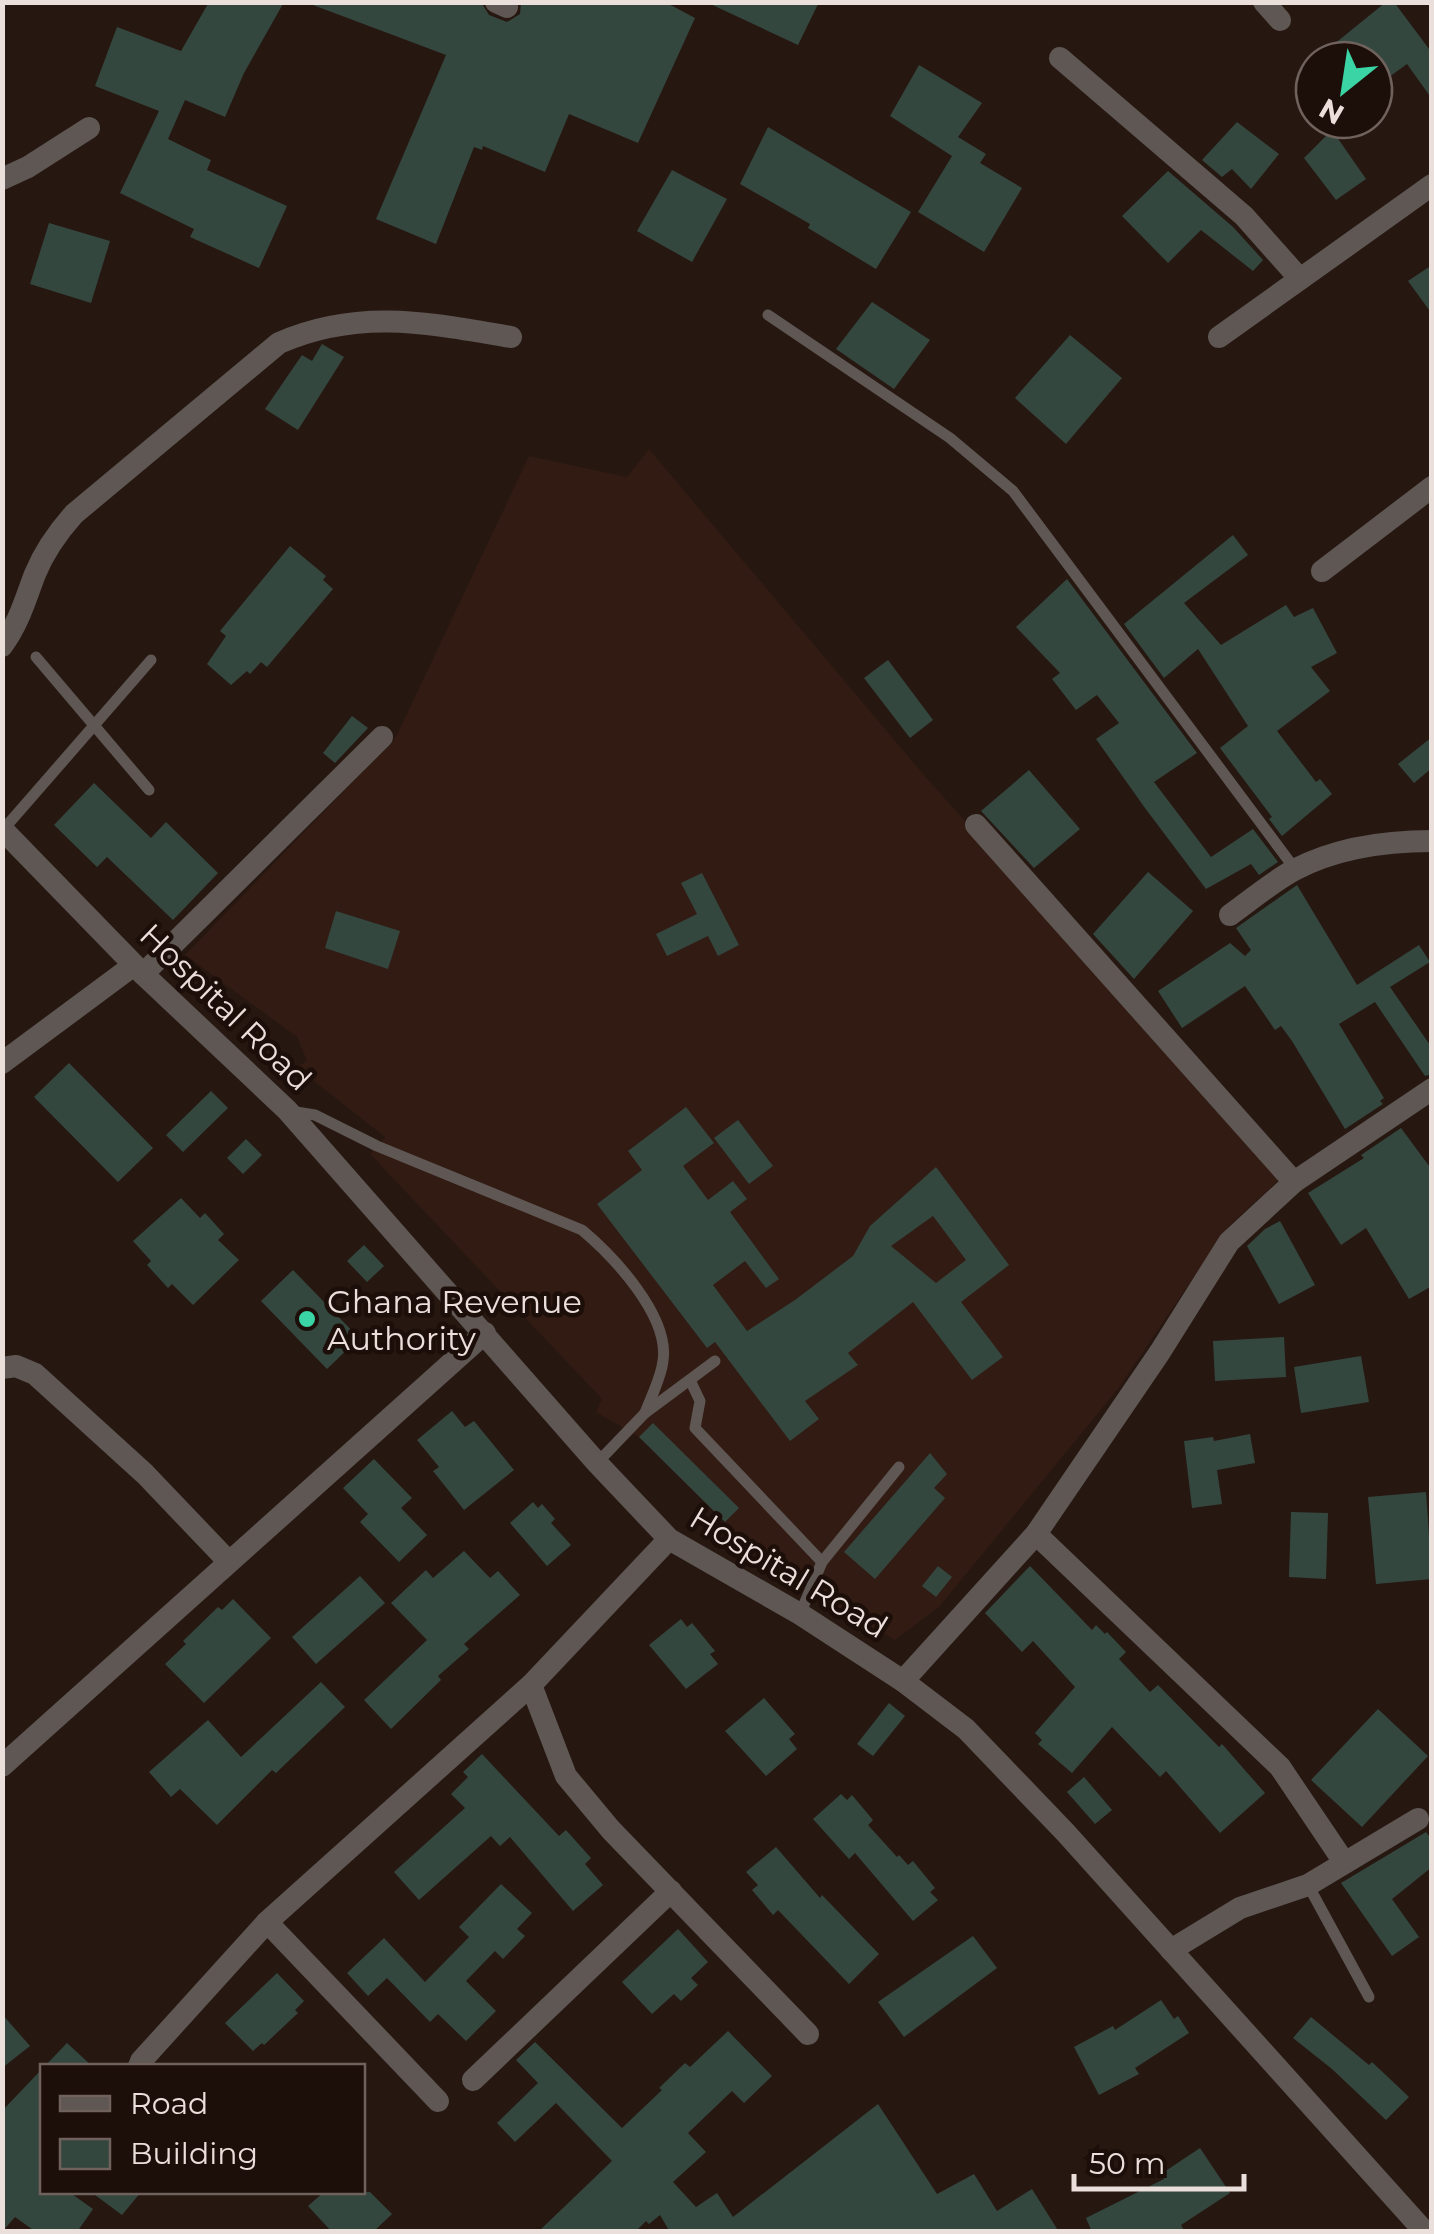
<svg xmlns="http://www.w3.org/2000/svg" width="1434" height="2234" font-family="Montserrat,sans-serif">
<rect width="100%" height="100%" fill="#261711"/>
<!-- built -->
<path fill="#311b13" d="M649,449L923,774L1282,1177L1227,1228L1118,1389L939,1607L895,1640L824,1601L821,1589L806,1581L795,1585L778,1575L639,1437L596,1412L602,1399L370,1154L385,1137L296,1067L307,1061L297,1037L185,955L396,737L529,456L627,477Z"/>
<!-- building -->
<g fill="#34473f" fill-rule="evenodd">
<path d="M209,2H284L244,73L225,117L185,100L168,139L211,160L207,170L287,206L259,268L190,237L194,229L120,193L159,111L95,86L117,27L181,51Z"/>
<path d="M305,2H481L489,15L507,22L520,14L521,2H665L695,18L638,143L569,114L545,172L483,146L482,150L474,147L436,244L376,219L446,55Z"/>
<path d="M706,2H819L798,45Z"/>
<path d="M1386,2H1394L1432,53V99L1407,64L1374,88V60H1345L1333,45Z"/>
<path d="M919,65L982,103L958,137L986,154L980,163L1022,188L984,252L918,212L952,156L890,116Z"/>
<path d="M1237,122L1279,154L1251,189L1232,169L1222,177L1202,160Z"/>
<path d="M768,127L911,212L876,269L808,228L810,224L740,184Z"/>
<path d="M1332,130L1366,179L1336,200L1304,158Z"/>
<path d="M672,170L727,199L692,262L637,231Z"/>
<path d="M1168,171L1233,227L1263,260L1253,271L1201,230L1168,263L1122,216Z"/>
<path d="M49,223L110,241L91,303L30,284Z"/>
<path d="M1432,265V314L1408,281Z"/>
<path d="M872,302L930,340L894,389L836,349Z"/>
<path d="M1070,335L1122,378L1066,444L1015,398Z"/>
<path d="M322,344L344,357L298,430L265,409L302,355L312,361Z"/>
<path d="M1233,535L1248,555L1184,603L1221,645L1286,605L1294,617L1313,608L1337,653L1311,667L1330,691L1277,731L1316,782L1320,779L1332,794L1282,836L1269,819L1272,817L1220,748L1248,726L1198,649L1164,678L1124,624Z"/>
<path d="M290,546L326,576L323,580L333,589L267,667L261,662L250,674L247,671L231,685L207,664L226,636L220,631Z"/>
<path d="M1067,579L1197,753L1154,782L1211,857L1253,829L1278,862L1259,875L1251,864L1206,889L1145,808L1096,739L1119,723L1097,695L1076,710L1052,679L1060,673L1016,627Z"/>
<path d="M888,660L933,720L910,738L864,678Z"/>
<path d="M352,716L368,728L335,763L323,753Z"/>
<path d="M1432,737V768L1414,783L1398,764Z"/>
<path d="M1029,770L1080,829L1034,868L981,811Z"/>
<path d="M94,783L151,838L166,822L218,873L173,920L107,857L97,867L54,825Z"/>
<path d="M1148,872L1193,911L1134,979L1093,934Z"/>
<path d="M702,873L739,945L718,956L708,936L667,956L656,934L697,914L681,883Z"/>
<path d="M1297,885L1357,985L1419,945L1430,962L1390,987L1432,1048V1074L1425,1076L1375,1002L1339,1024L1384,1098L1380,1101L1383,1104L1345,1129L1292,1041L1281,1026L1275,1030L1245,986L1182,1028L1158,991L1230,943L1245,956L1251,950L1236,928Z"/>
<path d="M336,911L400,931L388,969L325,948Z"/>
<path d="M69,1063L153,1148L118,1182L34,1097Z"/>
<path d="M211,1091L228,1108L183,1152L166,1135Z"/>
<path d="M686,1107L714,1143L683,1166L708,1200L733,1181L747,1199L730,1212L779,1279L766,1288L745,1261L713,1285L747,1331L795,1300L853,1256L870,1226L936,1167L1009,1265L961,1302L1003,1357L972,1380L913,1302L848,1353L858,1365L805,1401L819,1419L790,1441L715,1342L707,1348L597,1204L642,1170L628,1151ZM933,1216L966,1260L936,1283L891,1246Z"/>
<path d="M738,1120L773,1166L749,1184L714,1138Z"/>
<path d="M1401,1128L1432,1170V1286L1409,1299L1366,1228L1341,1245L1308,1193L1364,1158L1361,1155Z"/>
<path d="M246,1139L262,1155L243,1174L227,1158Z"/>
<path d="M181,1198L200,1218L205,1213L224,1234L218,1240L239,1260L193,1305L172,1284L168,1288L147,1265L151,1261L133,1241Z"/>
<path d="M1280,1221L1315,1285L1279,1304L1247,1246L1265,1229Z"/>
<path d="M364,1245L384,1266L367,1282L347,1261Z"/>
<path d="M293,1270L359,1338L327,1369L261,1301Z"/>
<path d="M1284,1337L1286,1377L1215,1381L1213,1341Z"/>
<path d="M1361,1356L1369,1402L1301,1413L1294,1367Z"/>
<path d="M452,1411L465,1427L474,1421L514,1470L464,1510L433,1471L439,1467L417,1440Z"/>
<path d="M653,1423L739,1508L725,1522L639,1437Z"/>
<path d="M1250,1434L1255,1463L1217,1470L1222,1504L1192,1508L1184,1441L1213,1437L1214,1441Z"/>
<path d="M930,1453L947,1474L934,1488L945,1498L875,1579L844,1552Z"/>
<path d="M374,1459L412,1498L401,1508L427,1535L399,1562L360,1522L368,1514L343,1488Z"/>
<path d="M1426,1492L1432,1579L1376,1584L1368,1497Z"/>
<path d="M533,1502L538,1508L542,1504L555,1519L551,1523L571,1545L547,1566L510,1523Z"/>
<path d="M1291,1512L1328,1513L1326,1579L1289,1577Z"/>
<path d="M464,1551L490,1578L498,1571L520,1595L464,1644L469,1649L438,1676L441,1680L391,1729L364,1700L427,1640L391,1603L426,1570L433,1578Z"/>
<path d="M938,1566L952,1577L936,1597L922,1586Z"/>
<path d="M1030,1566L1092,1630L1096,1625L1105,1634L1107,1632L1126,1652L1119,1659L1150,1692L1158,1685L1219,1747L1222,1744L1265,1793L1220,1833L1166,1771L1160,1777L1112,1727L1072,1773L1038,1744L1042,1740L1035,1733L1075,1687L1033,1641L1022,1652L985,1613Z"/>
<path d="M360,1576L385,1603L316,1664L292,1637Z"/>
<path d="M233,1599L271,1638L204,1703L165,1664L186,1644L183,1641L218,1607L222,1610Z"/>
<path d="M681,1619L687,1627L692,1623L715,1651L710,1654L718,1664L686,1689L649,1645Z"/>
<path d="M321,1682L345,1707L276,1773L272,1770L217,1825L180,1789L171,1797L149,1772L208,1720L241,1757Z"/>
<path d="M764,1698L795,1734L789,1739L797,1749L766,1776L725,1731Z"/>
<path d="M889,1703L905,1716L873,1756L857,1744Z"/>
<path d="M1378,1709L1428,1756L1362,1827L1311,1780Z"/>
<path d="M482,1754L559,1836L566,1830L591,1858L585,1864L603,1885L573,1911L510,1837L500,1846L491,1836L419,1900L394,1872L465,1808L451,1794L468,1777L463,1772Z"/>
<path d="M1084,1777L1112,1810L1095,1824L1067,1792Z"/>
<path d="M841,1794L847,1800L852,1795L873,1820L868,1825L897,1857L899,1855L908,1865L913,1861L935,1888L930,1892L938,1900L913,1921L855,1853L849,1859L813,1819Z"/>
<path d="M1426,1832L1432,1840V1867L1392,1899L1419,1937L1392,1956L1341,1883Z"/>
<path d="M776,1847L820,1898L822,1895L879,1954L849,1984L778,1910L773,1915L752,1890L758,1885L746,1872Z"/>
<path d="M501,1884L532,1913L517,1929L525,1936L503,1959L495,1951L466,1981L496,2011L466,2041L438,2014L430,2022L387,1978L368,1996L347,1973L384,1938L425,1982L469,1937L459,1927Z"/>
<path d="M678,1929L708,1962L691,1978L698,1985L681,2001L674,1994L652,2014L622,1982Z"/>
<path d="M973,1936L997,1968L904,2037L878,2002Z"/>
<path d="M277,1973L304,2001L295,2010L298,2013L264,2045L262,2043L253,2051L225,2023Z"/>
<path d="M1161,2000L1174,2019L1178,2016L1189,2033L1135,2068L1139,2074L1099,2095L1074,2047L1113,2026L1115,2030Z"/>
<path d="M2,2014L30,2046L2,2068Z"/>
<path d="M1311,2017L1369,2065L1372,2062L1409,2097L1386,2120L1332,2069L1293,2038Z"/>
<path d="M728,2031L772,2076L744,2103L732,2091L688,2133L706,2152L673,2182L696,2207L717,2193L733,2217L878,2104L937,2194L974,2174L997,2211L1032,2189L1059,2232H670L660,2215L649,2224L646,2221L635,2232H538L612,2161L556,2103L515,2142L497,2123L538,2083L516,2060L535,2042L622,2128L662,2090L659,2088L685,2063L690,2067Z"/>
<path d="M67,2043L92,2066H45Z"/>
<path d="M42,2069V2192H69L93,2209L77,2232H36L15,2217L2,2232V2111Z"/>
<path d="M1200,2148L1230,2193L1181,2225L1185,2232H1092L1086,2218L1164,2179L1161,2174Z"/>
<path d="M91,2192H141L122,2215Z"/>
<path d="M324,2192H370L392,2214L373,2232H332L308,2206Z"/>
</g>
<g fill="none" stroke-linecap="round" stroke-linejoin="round">
<!-- service -->
<g stroke="#5f5753" stroke-width="11">
<path d="M768,315L950,438L1013,491L1295,869"/>
<path d="M36,657L149,790"/>
<path d="M3,830L151,660"/>
<path d="M290,1111L315,1115L377,1146L582,1230C613,1256 670,1316 663,1361C661,1378 651,1397 645,1413"/>
<path d="M690,1380L700,1401L695,1428L822,1562L899,1467"/>
<path d="M597,1463L645,1413L715,1361"/>
<path d="M800,1614L822,1562"/>
<path d="M1308,1885L1369,1997"/>
</g>
<!-- minor -->
<g stroke="#5f5753" stroke-width="22">
<path d="M496,2L507,7"/>
<path d="M1264,2L1280,20"/>
<path d="M1060,58L1244,216L1300,279"/>
<path d="M2,179L28,167L89,128"/>
<path d="M1219,337L1432,185"/>
<path d="M1322,571L1432,487"/>
<path d="M2,646C19,623 25,600 35,574C44,552 58,532 74,514L279,343C359,308 429,323 511,337"/>
<path d="M976,825L1294,1182"/>
<path d="M2,829L143,974L287,1110L597,1463L669,1539L800,1614L903,1681L966,1729L1065,1832L1425,2232"/>
<path d="M1230,915C1251,900 1272,882 1294,870C1336,848 1386,841 1432,841"/>
<path d="M143,974L382,737"/>
<path d="M2,1063L134,965"/>
<path d="M2,1368L16,1366L35,1374L145,1474L229,1562"/>
<path d="M1036,1534L1280,1767L1344,1862"/>
<path d="M903,1681L1036,1534L1160,1352L1229,1242L1294,1182L1432,1089"/>
<path d="M531,1685L566,1776L611,1830L808,2034"/>
<path d="M2,1766L485,1333"/>
<path d="M267,1922L438,2101"/>
<path d="M1171,1950L1240,1908L1308,1885L1418,1819"/>
<path d="M139,2066L141,2061L267,1922L531,1685L669,1539"/>
<path d="M473,2080L671,1891"/>
</g>
</g>
<!-- markers -->
<circle fill="#3bd4a4" stroke="#1c0e08" stroke-width="4" cx="307" cy="1319" r="10"/>
<g text-anchor="middle" dominant-baseline="central" stroke-width="9" stroke-linejoin="round" paint-order="stroke">
<!-- street labels -->
<g font-size="32" fill="#ebdfdb" stroke="#1c0e08">
<text transform="translate(226 1007) rotate(44)">Hospital Road</text>
<text transform="translate(789 1572) rotate(31)">Hospital Road</text>
</g>
<!-- poi labels -->
<g font-size="32" fill="#ebdfdb" stroke="#1c0e08" text-anchor="start">
<text x="327" y="1301">Ghana Revenue<tspan x="327" dy="37">Authority</tspan></text>
</g>
</g>
<!-- border -->
<rect width="1434" height="2234" fill="none" stroke="#ebdfdb" stroke-width="10"/>
<!-- legend -->
<rect x="40" y="2064" width="325" height="130" fill="#1c0e08" stroke="#6f625c" stroke-width="2.5"/>
<rect x="60" y="2096" width="50" height="15" fill="#5f5753" stroke="#6f625c" stroke-width="2.5"/>
<text x="130" y="2114" font-size="30" fill="#ebdfdb">Road</text>
<rect x="60" y="2139" width="50" height="30" fill="#34473f" stroke="#6f625c" stroke-width="2.5"/>
<text x="130" y="2164" font-size="30" fill="#ebdfdb">Building</text>
<!-- north arrow -->
<g transform="translate(1344 90) rotate(210)"><circle r="48" fill="#1c0e08" stroke="#6f625c" stroke-width="2.5"/>
<path d="M0-8L18 38L0 25L-18 38Z" fill="#3bd4a4"/>
<text y="-15" font-size="28" font-weight="bold" text-anchor="middle" fill="#ebdfdb">N</text>
</g>
<!-- scale -->
<path d="M1074 2174v15h170v-15" fill="none" stroke="#ebdfdb" stroke-width="5"/>
<text x="1089" y="2174" font-size="30" fill="#ebdfdb" stroke="#1c0e08" stroke-width="8" paint-order="stroke">50 m</text>
</svg>
